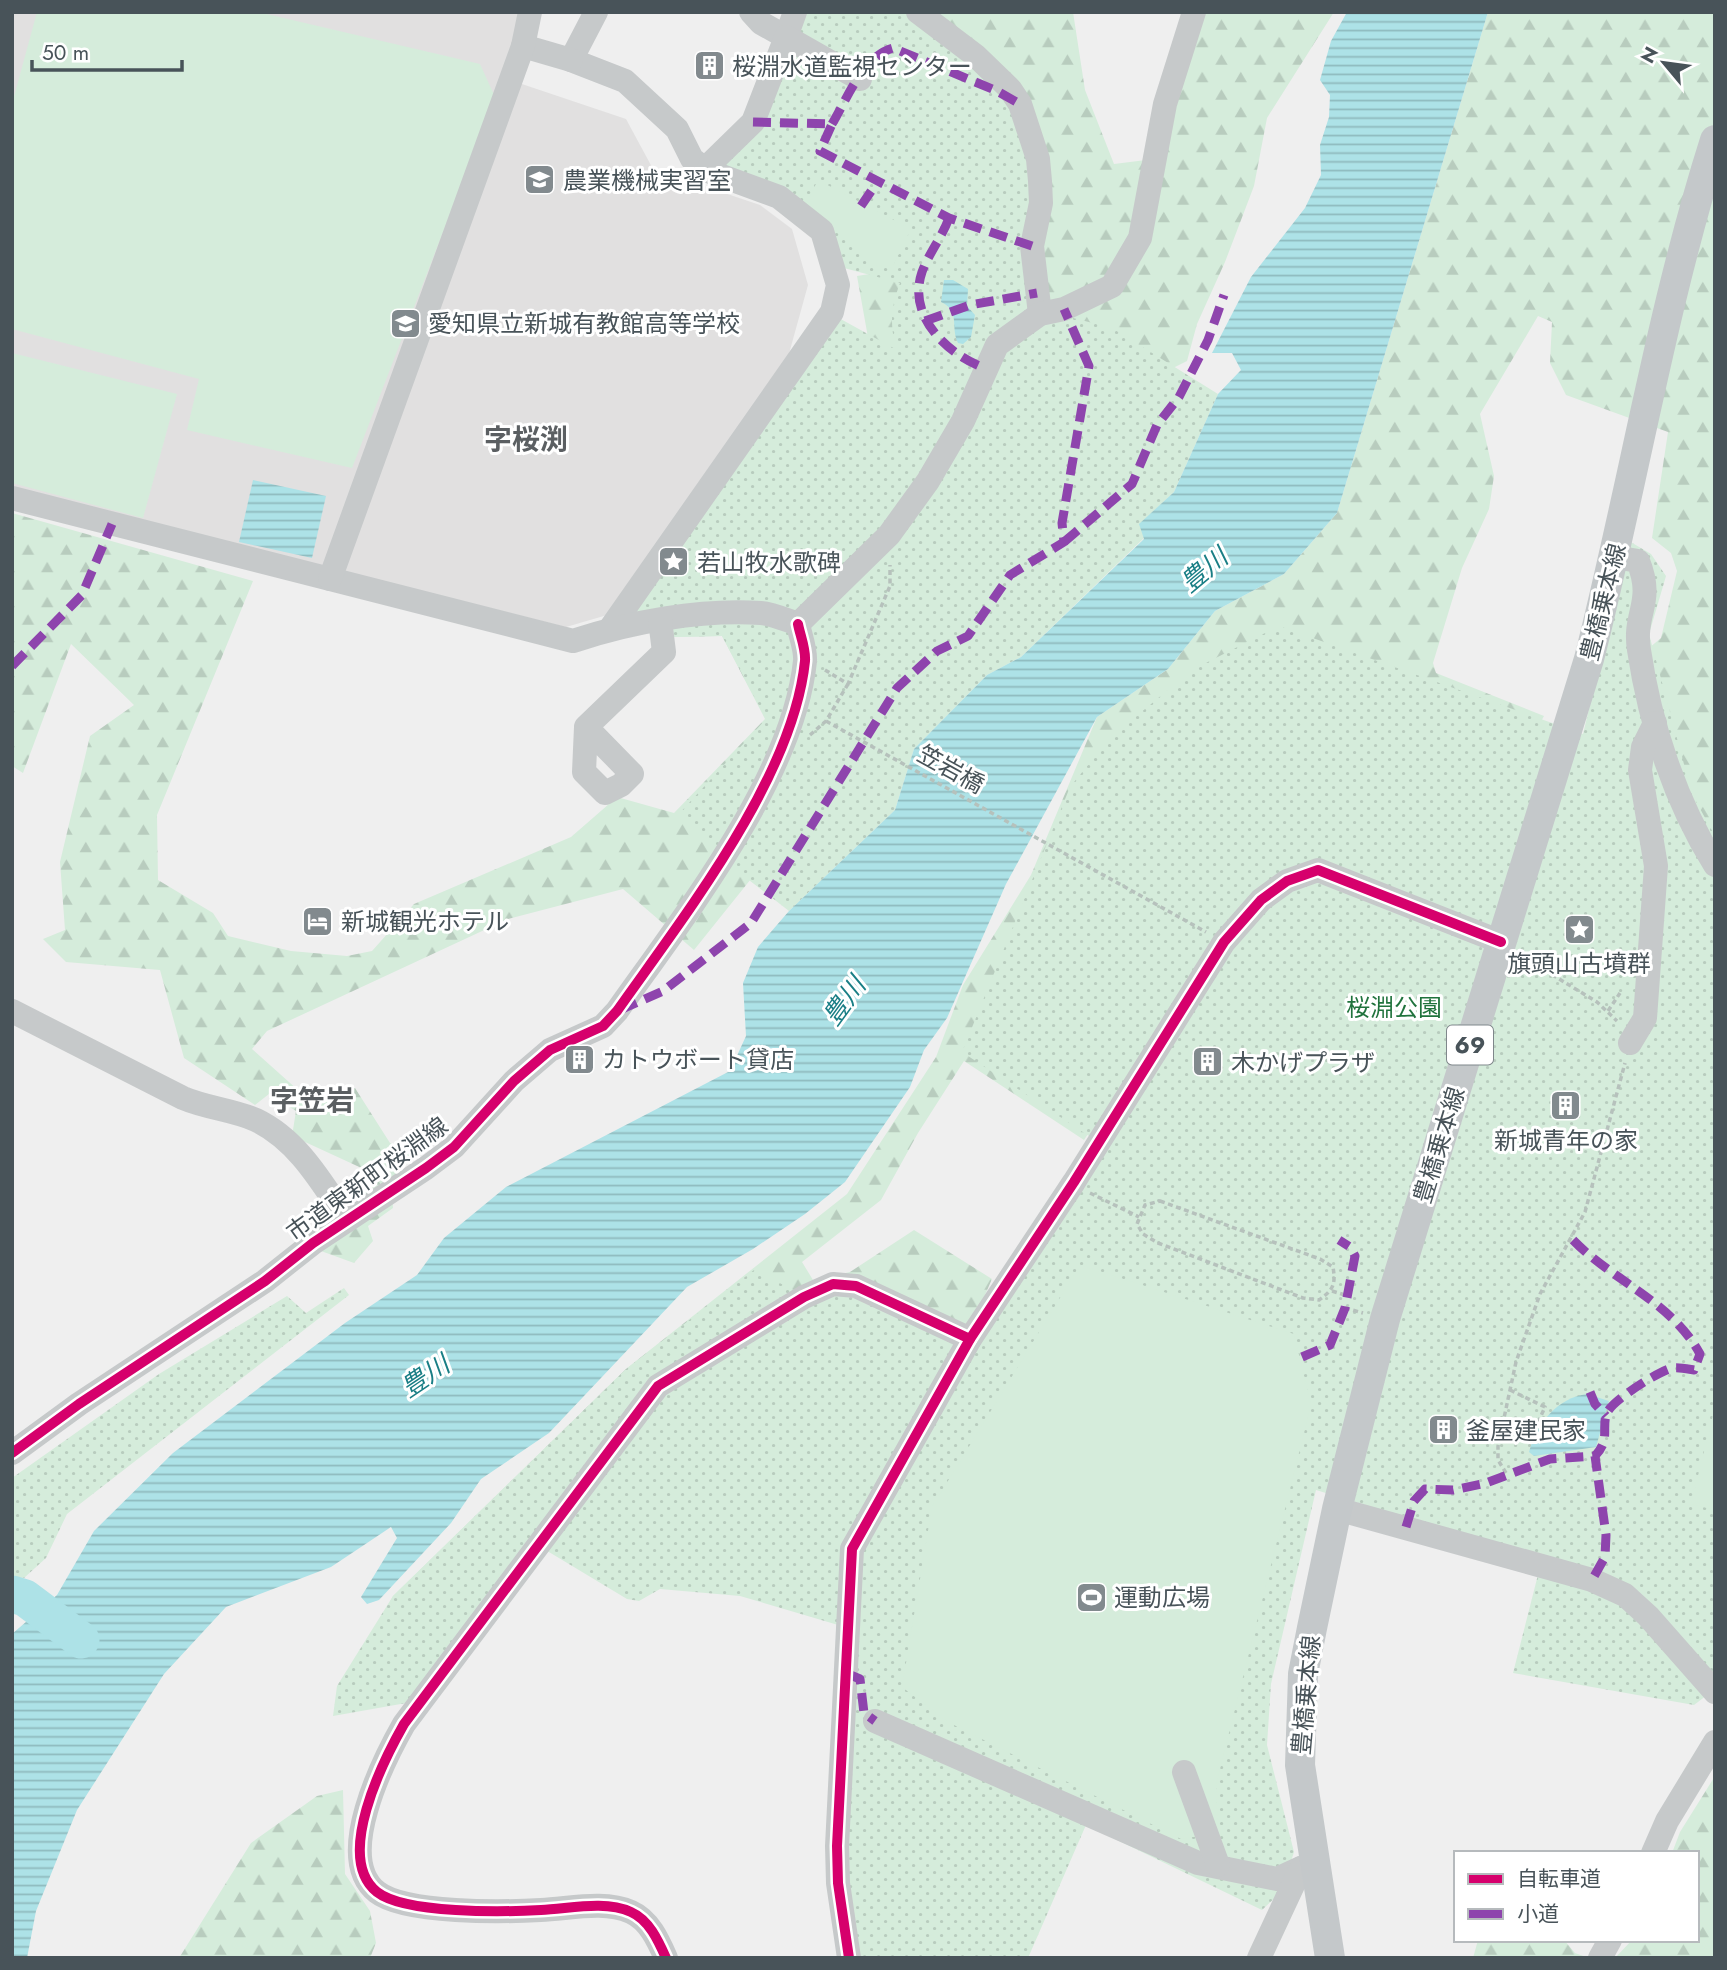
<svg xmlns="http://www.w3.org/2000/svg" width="1727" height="1970" font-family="Jost,'Noto Sans JP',sans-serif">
<defs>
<pattern id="forest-firs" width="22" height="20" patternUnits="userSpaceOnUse" patternTransform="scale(1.75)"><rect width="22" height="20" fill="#d5ecdb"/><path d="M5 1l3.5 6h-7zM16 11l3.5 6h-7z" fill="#b8ccbe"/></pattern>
<pattern id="park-dots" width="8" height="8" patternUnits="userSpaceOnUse" patternTransform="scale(1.75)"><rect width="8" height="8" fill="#d5ecdb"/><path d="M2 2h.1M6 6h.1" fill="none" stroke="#b8ccbe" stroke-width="1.8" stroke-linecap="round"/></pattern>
<pattern id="water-rules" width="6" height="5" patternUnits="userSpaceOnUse" patternTransform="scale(1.75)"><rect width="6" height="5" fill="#ade2e7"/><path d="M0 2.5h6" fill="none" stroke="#8fbabe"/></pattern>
</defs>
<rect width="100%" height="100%" fill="#efefef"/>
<!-- education -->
<path fill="#e1e0e0" d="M12,12H524L510,80L626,119L653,169L760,205L792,229L808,285L787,361L614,613L566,627L12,489Z"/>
<!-- forest -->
<g fill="url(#forest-firs)">
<path d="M794,12H1073L1085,90L1114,164L1146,160L1201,12H1334L1267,118L1254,186L1225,262L1197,324L1187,361L1153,378L694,950L623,889L508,919L267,1031L252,1049L299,1091L355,1088L390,1143L418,1153L391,1179L393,1208L368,1226L373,1241L354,1263L321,1251L331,1212L368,1171L292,1136L296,1111L269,1094L255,1105L184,1058L160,970L66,962L43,939L65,930L60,862L90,736L134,705L71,644L23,773L12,766V513L253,581L157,815L158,880L213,913L228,936L291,951L347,956L372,951L414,904L571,837L617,797L674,813L765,719L722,636L673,637L872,360L857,276L901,269L721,161Z"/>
<path d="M1488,12H1715V949L1649,648L1661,638L1677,571L1671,553L1652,538L1668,432L1566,395L1550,363L1552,322L1538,316L1480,414L1494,476L1489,509L1462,568L1433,663L1436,673L1544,716L1528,745L1144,1048L1084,1140L964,1061L918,1133L881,1200L802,1262L813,1280L850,1272L914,1230L992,1279L970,1329L855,1283L355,1673L393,1596L626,1369L847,1194L936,1057L963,985L1031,875L1097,717L1168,669L1215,611L1284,574L1337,513Z"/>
<path d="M1715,1776V1958H1615L1632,1940H1697V1853H1672L1680,1832Z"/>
<path d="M343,1790L345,1874L370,1911L376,1943L370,1958H179L251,1843L317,1796Z"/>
<path d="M1478,1940H1564L1575,1953L1589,1958H1473Z"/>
</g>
<!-- park -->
<g fill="url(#park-dots)">
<path d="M799,12H924L1015,88L1046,205L1042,310L1112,328L1218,394L1174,492L1140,524L1144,538L1021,657L987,675L914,749L895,810L789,911L727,863L678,815L766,719L722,636L673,637L619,622L837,317L897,350C889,326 891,307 900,283L844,268L827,227L714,170Z"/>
<path d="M1629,541L1651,554L1666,576L1649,634L1692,794L1715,836V1689L1694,1705L1513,1673L1542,1559L1316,1490L1271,1684L1267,1745L1294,1852L1281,1892L1262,1910L1086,1825L1028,1958H860L847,1882L855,1630L740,1596L660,1589L639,1601L627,1599L534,1543L412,1702L333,1716L337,1686L393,1596L626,1369L754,1270L809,1298L833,1288L955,1341L1104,1146L962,1052L1070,787L1110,738L1192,670L1279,626L1583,734Z"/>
<path d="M344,1288L349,1295L67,1514L46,1558L24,1578L12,1577V1478L159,1374L287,1296L306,1313Z"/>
</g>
<!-- garden -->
<g fill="#d5ecdb">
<path d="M37,12H258L480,64L495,97L352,468L187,430L199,379L12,329V104Z"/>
<path d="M818,180L911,229L892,268L870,265L837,228L804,207Z"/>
<path d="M12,353L177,394L143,518L12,483Z"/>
<path d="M1080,1265L1294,1334L1311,1405L1216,1785L1218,1833L1181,1839L948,1722L902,1687L932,1507Z"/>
<path d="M1715,1407V1510L1691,1504Z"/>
</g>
<!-- water -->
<g fill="url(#water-rules)">
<path d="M1347,12H1488L1337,513L1284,574L1215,611L1168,669L1097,717L1006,884L947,1018L924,1050L910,1087L845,1182L805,1214L753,1249L687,1287L549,1433L481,1479L451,1523L379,1600L367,1604L361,1597L397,1538L391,1527L331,1567L226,1607L164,1674L77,1810L36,1911L27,1958H12V1634L57,1595L94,1531L173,1453L345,1323L417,1275L444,1238L506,1187L730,1071L746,1036L743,983L758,947L789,911L895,810L914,749L987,675L1021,657L1144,539L1139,524L1174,492L1218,394L1241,370L1232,353H1212L1251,277L1305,208L1321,175L1320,145L1329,117L1330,95L1320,80L1331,41Z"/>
<path d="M944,280H953L968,289L967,306L975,315L971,337L963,344L958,343C950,327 961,311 941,302Z"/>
<path d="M253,480L326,496L312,558L239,542Z"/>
<path d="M1587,1394L1609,1401L1596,1447L1534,1456L1529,1452C1537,1423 1557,1398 1587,1394Z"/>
</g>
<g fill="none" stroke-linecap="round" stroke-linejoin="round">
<!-- river -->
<path stroke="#ade2e7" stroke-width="37" d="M12,1594L25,1598L81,1640"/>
<!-- path -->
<g stroke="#b6c1bc" stroke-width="3.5" stroke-dasharray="5 3.5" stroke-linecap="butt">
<path d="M825,670L848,684L890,586V565"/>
<path d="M826,721L1206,932"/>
<path d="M810,735L826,721L848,684"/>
<path d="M1523,957L1597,1002L1617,1021"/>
<path d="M1608,1011L1620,993"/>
<path d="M1090,1193L1139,1217"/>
<path d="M1160,1201L1320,1259L1333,1267C1336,1285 1333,1290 1319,1300L1303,1298L1158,1243L1143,1234L1137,1224L1145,1205Z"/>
<path d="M1332,1291L1348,1296"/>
<path d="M1345,1308L1363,1313"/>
<path d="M1510,1390L1545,1407L1536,1427"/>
<path d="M1506,1473L1498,1460V1446L1516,1362L1540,1294L1585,1212L1625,1063"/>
</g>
<!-- minor -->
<g stroke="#c6c9ca" stroke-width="24">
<path d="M596,12L571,60L625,81L677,129L692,159L708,171L779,197L822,231L838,285L832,312L610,629"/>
<path d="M751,12L761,23L786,37L795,12"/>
<path d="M918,12L976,56L1010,89L1020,104L1038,159L1040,181L1041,203L1032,246L1040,314"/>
<path d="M523,46L571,60"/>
<path d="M708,171L711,163L753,122L786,37L860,79"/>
<path d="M12,498L573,641C630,622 700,609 761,613C773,614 786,620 798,624"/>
<path d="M1615,557L1638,561C1655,603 1633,612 1639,650C1650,724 1675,801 1715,865"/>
<path d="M330,579L523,46L530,12"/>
<path d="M798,624L889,535L928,481L963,421L997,345L1040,314L1064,309L1112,286L1140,238L1165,104L1194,12"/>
<path d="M586,727L632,774L621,785L605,793L584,772L586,727L664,652L660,620"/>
<path d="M12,1011L183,1098C206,1108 234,1110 256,1120C298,1140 322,1183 347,1220"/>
<path d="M1630,1043L1645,1018L1656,866L1640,770L1643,747L1655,723"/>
<path d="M12,1453L79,1404L265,1281L313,1243L426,1168L454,1147L514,1081L550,1050L603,1026L617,1011C684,916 793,778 805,661C806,649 800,635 798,624"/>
<path d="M1337,1509L1592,1580L1625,1595L1648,1616L1715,1692"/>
<path d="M875,1721L1198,1863L1277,1879L1301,1868"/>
<path d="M1184,1772L1218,1865"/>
<path d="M1653,1853L1667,1821L1715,1742"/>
<path d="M666,1958C658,1940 649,1920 631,1912C604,1900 569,1909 541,1910C504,1912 405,1914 377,1892C334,1858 383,1761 404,1724L658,1386L804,1297L833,1284L856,1286L970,1339"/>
<path d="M849,1958L838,1883L837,1846L852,1549L970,1339L1074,1182L1224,942L1261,900L1287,881L1318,870L1501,942"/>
<path d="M1259,1958L1301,1868L1308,1865"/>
<path d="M1600,1958L1610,1940"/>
</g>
<!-- major -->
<path stroke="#c4c8ca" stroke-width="30" d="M1330,1958L1300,1765L1303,1674L1312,1628L1337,1509L1385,1319L1589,659C1633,486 1661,310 1715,140"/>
<!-- quiet -->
<g stroke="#8e44ad" stroke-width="9" stroke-dasharray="18 9" stroke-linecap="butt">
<path d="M753,122L832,124L820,151L949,218L1032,246"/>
<path d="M832,124C847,99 863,56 893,48L997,91L1020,104"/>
<path d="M861,206L878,181"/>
<path d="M949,218C942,237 929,253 922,272C907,316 946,353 984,368"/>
<path d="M925,321L970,305L1037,293"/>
<path d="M1064,542L1132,484L1157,425L1179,397L1208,340L1224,295"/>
<path d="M12,666L82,595L112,524"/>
<path d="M620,1010L663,991L751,923L897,688L937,651L968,636L1010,575L1064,542L1062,523L1089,366L1064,309"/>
<path d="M1573,1240C1613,1281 1672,1302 1700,1354L1694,1370C1688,1369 1679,1367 1672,1368C1659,1371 1609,1402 1606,1415C1602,1431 1610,1440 1595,1456"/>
<path d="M1302,1357L1330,1345L1345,1308L1355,1256L1350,1247L1339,1240"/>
<path d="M1590,1392L1595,1404L1606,1416"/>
<path d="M1406,1527L1414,1501L1425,1489L1453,1490L1486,1483L1550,1459L1595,1456L1606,1535L1605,1557L1592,1580"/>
<path d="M848,1674L860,1679L864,1713L875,1721"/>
</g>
<defs>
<g id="cycleway">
<path d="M12,1453L79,1404L265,1281L313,1243L426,1168L454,1147L514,1081L550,1050L603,1026L617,1011C684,916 793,778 805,661C806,649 800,635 798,624"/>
<path d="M666,1958C658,1940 649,1920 631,1912C604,1900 569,1909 541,1910C504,1912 405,1914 377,1892C334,1858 383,1761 404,1724L658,1386L804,1297L833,1284L856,1286L970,1339"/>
<path d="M849,1958L838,1883L837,1846L852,1549L970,1339L1074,1182L1224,942L1261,900L1287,881L1318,870L1501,942"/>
</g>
</defs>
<!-- cycleway casing -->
<use href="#cycleway" stroke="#fff" stroke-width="15"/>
<!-- cycleway -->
<use href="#cycleway" stroke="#d6006c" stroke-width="10"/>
</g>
<!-- icons -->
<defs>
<symbol id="building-square" viewBox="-11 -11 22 22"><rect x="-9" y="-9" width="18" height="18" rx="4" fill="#828a8e" stroke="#fff"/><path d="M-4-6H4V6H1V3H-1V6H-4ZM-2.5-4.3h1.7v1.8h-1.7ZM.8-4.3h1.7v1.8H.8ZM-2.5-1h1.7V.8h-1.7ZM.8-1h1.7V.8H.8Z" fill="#fff"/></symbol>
<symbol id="school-square" viewBox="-11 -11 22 22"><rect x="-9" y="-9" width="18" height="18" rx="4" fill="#828a8e" stroke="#fff"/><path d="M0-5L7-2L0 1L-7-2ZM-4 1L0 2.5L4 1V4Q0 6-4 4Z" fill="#fff"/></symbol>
<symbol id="sight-square" viewBox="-11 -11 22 22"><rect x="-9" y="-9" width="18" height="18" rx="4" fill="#828a8e" stroke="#fff"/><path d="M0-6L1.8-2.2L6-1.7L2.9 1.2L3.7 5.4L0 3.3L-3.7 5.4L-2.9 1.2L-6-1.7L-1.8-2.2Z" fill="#fff"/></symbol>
<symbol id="hotel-square" viewBox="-11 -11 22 22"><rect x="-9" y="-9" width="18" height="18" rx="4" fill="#828a8e" stroke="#fff"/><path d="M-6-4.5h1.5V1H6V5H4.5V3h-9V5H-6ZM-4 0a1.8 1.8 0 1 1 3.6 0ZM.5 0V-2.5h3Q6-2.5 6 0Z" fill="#fff"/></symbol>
<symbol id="stadium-square" viewBox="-11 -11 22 22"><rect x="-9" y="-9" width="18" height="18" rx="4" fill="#828a8e" stroke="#fff"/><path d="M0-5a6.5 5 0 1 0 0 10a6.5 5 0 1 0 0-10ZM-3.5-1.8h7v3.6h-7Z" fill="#fff"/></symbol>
</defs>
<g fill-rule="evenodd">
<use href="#building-square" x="692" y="48" width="35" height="35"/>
<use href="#school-square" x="522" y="162" width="35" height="35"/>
<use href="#school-square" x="388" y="306" width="35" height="35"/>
<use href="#sight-square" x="656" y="544" width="35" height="35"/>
<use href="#hotel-square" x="300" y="904" width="35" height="35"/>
<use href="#sight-square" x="1562" y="912" width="35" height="35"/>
<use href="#building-square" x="562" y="1042" width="35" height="35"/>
<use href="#building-square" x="1190" y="1044" width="35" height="35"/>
<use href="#building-square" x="1548" y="1088" width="35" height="35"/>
<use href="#building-square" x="1426" y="1412" width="35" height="35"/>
<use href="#stadium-square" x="1074" y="1580" width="35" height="35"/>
</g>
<g text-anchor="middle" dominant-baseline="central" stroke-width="6" stroke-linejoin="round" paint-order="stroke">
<!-- shield labels -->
<rect fill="#fff" stroke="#7f878b" stroke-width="2" x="1447" y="1025.5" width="46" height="39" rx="5"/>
<g font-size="23" font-weight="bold" fill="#485359">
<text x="1470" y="1045">69</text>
</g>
<!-- poi labels -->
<g font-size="24" fill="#485359" stroke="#fff" text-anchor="start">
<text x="732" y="66">桜淵水道監視センター</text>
<text x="563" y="180">農業機械実習室</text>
<text x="428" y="323">愛知県立新城有教館高等学校</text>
<text x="697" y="562">若山牧水歌碑</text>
<text x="341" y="921">新城観光ホテル</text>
<text x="1579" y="963" text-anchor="middle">旗頭山古墳群</text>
<text x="602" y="1059">カトウボート貸店</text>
<text x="1231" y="1062">木かげプラザ</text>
<text x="1566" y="1140" text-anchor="middle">新城青年の家</text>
<text x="1466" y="1430">釜屋建民家</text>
<text x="1114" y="1597">運動広場</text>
</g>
<!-- street labels -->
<g font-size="24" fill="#485359" stroke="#fff">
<text transform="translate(1603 602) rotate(-76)">豊橋乗本線</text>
<text transform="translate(951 769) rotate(29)">笠岩橋</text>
<text transform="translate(1439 1145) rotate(-73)">豊橋乗本線</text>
<text transform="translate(367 1179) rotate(-36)">市道東新町桜淵線</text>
<text transform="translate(1306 1695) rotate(-85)">豊橋乗本線</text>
</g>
<!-- park labels -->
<g font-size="24" fill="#20733d" stroke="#fff">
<text x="1394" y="1007">桜淵公園</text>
</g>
<!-- water labels -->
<g font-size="26" font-style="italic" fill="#197e85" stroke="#fff">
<text transform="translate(1204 570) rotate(-40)">豊川</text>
<text transform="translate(844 1001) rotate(-54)">豊川</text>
<text transform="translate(425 1376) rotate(-34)">豊川</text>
</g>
<!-- quarter labels -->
<g font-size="28" font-weight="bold" fill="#5b5f62" stroke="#fff">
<text x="526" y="439">字桜渕</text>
<text x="312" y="1100">字笠岩</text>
</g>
</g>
<!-- border -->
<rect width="1727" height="1970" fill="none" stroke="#485359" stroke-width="28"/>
<!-- legend -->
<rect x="1454" y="1851" width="245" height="91" fill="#ffffff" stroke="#b6babd" stroke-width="2"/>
<rect x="1468" y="1874" width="35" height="10" fill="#d6006c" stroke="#b6babd" stroke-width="2"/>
<text x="1517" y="1886" font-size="21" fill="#485359">自転車道</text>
<rect x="1468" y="1909" width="35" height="10" fill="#8e44ad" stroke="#b6babd" stroke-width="2"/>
<text x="1517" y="1921" font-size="21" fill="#485359">小道</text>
<!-- north arrow -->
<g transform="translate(1664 63) rotate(299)" stroke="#ffffff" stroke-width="5" paint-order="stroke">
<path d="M0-5L12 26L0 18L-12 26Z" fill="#485359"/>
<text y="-10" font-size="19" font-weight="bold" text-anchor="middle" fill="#485359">N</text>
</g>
<!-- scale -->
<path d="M32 60v10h150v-10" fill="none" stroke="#485359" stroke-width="3.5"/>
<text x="42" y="60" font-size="21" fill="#485359" stroke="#ffffff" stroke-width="5" paint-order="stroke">50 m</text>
</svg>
